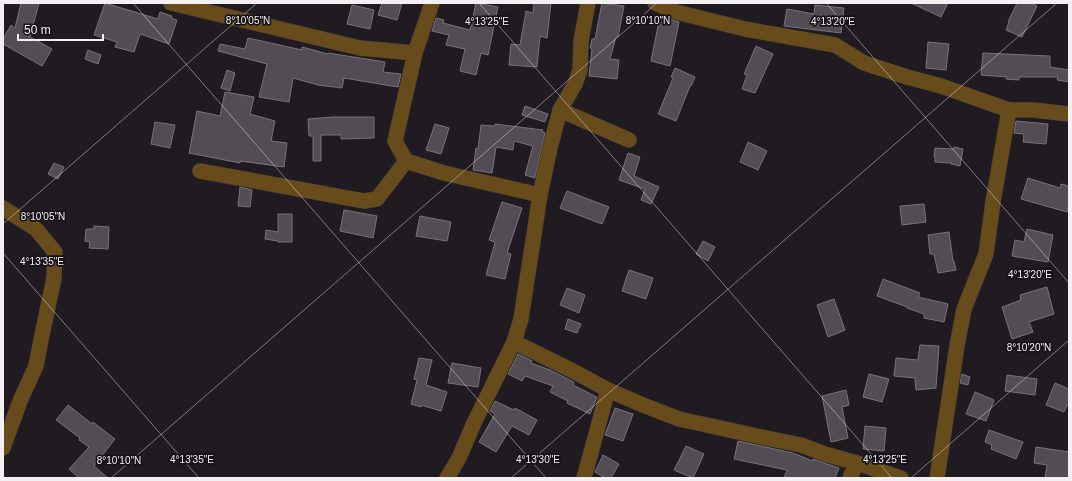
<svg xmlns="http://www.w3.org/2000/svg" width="1072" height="481" font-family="Arial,sans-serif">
<rect width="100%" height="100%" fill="#1f1b21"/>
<!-- building -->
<g fill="#524d54" stroke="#78737a">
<path d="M21,3H39L30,37L52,49L42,66L3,44V39L11,25L15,28Z"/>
<path d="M105,3L158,19L160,12L172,16L171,18L177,20L169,44L140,34L134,52L115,47L117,42L94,35Z"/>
<path d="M382,3H402L397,20L378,15Z"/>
<path d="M476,3L498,7L488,55L481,53L476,75L460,71L465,49L446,45L449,35L432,31L436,18L444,20L443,23L470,30Z"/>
<path d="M534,3H551L547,38L540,36L537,67L509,65L511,44L520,45L526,11L533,13Z"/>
<path d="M602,3L624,6L618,37H616L610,59L619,60L617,79L589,76L592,49L590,48L592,39H595Z"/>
<path d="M911,3H948L941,17Z"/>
<path d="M1017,3H1031L1037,6L1022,37L1006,30L1009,22H1008Z"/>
<path d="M352,5L374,10L370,29L347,24Z"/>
<path d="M815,5L844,8L841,33L784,26L787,9L814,14Z"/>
<path d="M660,16L679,22L670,66L651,61Z"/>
<path d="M248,38L302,50V47L328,54V53L385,62L383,72L401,74L398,87L344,78L342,88L318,85L293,78L289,102L259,97L267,64L218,51L220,44L245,49Z"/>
<path d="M928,42L949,44L946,70L926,68Z"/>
<path d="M756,46L773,54L755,93L742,89L747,75L744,74Z"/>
<path d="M88,50L101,55L98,64L85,59Z"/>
<path d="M983,53L1050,56V67L1069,70V82L1057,80L1058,77H1019V80L1006,79L1007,77L981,75Z"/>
<path d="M675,68L695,77L691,86H690L676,121L658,114L673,78L671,77Z"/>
<path d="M227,70L235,73L230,91L221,88Z"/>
<path d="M225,92L254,97L250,114L275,121L271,141L287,143L284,167L240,161V163L189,153L197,111L220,116Z"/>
<path d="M525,106L548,114L545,122L522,115Z"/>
<path d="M333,117H374V138L341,139V135H321V161H313V136H309L308,119Z"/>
<path d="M1016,121L1048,124L1046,144L1023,142L1024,134L1014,133Z"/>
<path d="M155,122L175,125L170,148L151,144Z"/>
<path d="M435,124L449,128L441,154L426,150Z"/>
<path d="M495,124L543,130L542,132L545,133L535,178L525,175L533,146L514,141L513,150L496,147L492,173L473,170L476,148L478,149L481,125L494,126Z"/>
<path d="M748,142L767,151L758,170L740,162Z"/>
<path d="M954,147L963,149L960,166L951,164V163L935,162V157H934L935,148L953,149Z"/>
<path d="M628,153L640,157L634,176L659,187L651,204L641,200L645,189L619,180Z"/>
<path d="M54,163L64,167L58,179L48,174Z"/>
<path d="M1028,178L1060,188L1061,184L1069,186V204L1067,212L1021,199Z"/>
<path d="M240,187L252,190L250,207L238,206Z"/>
<path d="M567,191L609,207L602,224L560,208Z"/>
<path d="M502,202L522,208L507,253L511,254L505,279L486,275L495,242L489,240Z"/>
<path d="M924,204L926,222L902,225L900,206Z"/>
<path d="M344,210L377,216L373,238L340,231Z"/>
<path d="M278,214H292V242H278V241L265,239L266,230L278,232Z"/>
<path d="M420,216L451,222L447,241L416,236Z"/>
<path d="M94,226L109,227L108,249L89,248L90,242L85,241L86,229H94Z"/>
<path d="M1027,229L1053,235L1048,262L1012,256L1015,240L1024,242Z"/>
<path d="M949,232L953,261H954L956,270L938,273L934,254H930L928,235Z"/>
<path d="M703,241L715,247L708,261L696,254Z"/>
<path d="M629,270L653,278L646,299L622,291Z"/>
<path d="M883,279L920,293L918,297L948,304L944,322L924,318V314L907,308V307L877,296Z"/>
<path d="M1047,287L1054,314L1029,322L1033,332L1012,339L1002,307L1021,300L1020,295Z"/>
<path d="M567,288L585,295L579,313L560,305Z"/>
<path d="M834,299L845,330L828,337L817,305Z"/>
<path d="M568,319L581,324L577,333L565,329Z"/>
<path d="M920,345L939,346L936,388L916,390L915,378L894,376L896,358L918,360Z"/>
<path d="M518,354L532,361L531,363L550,370L574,382L573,385L597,397L590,414L567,403L568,401L550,392L553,386L525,376L522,381L508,374Z"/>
<path d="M419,358L432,360L426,385L447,392L441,411L421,405V407L411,404L417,380L414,379Z"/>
<path d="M452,363L481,368L478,387L448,383Z"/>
<path d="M869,374L889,379L882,402L863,397Z"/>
<path d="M962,374L970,377L968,385L960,383Z"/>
<path d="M1007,375L1037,379L1035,395L1005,391Z"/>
<path d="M1055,383L1069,389V406L1067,405L1064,412L1046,405Z"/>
<path d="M846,390L849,405L842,407L848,438L831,442L822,396Z"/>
<path d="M975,392L994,400L986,421L966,414Z"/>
<path d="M495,401L514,410L515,408L537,420L529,435L512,426L496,452L479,442L495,414L490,411Z"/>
<path d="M68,405L92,424L93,422L115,439L94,466L108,478H79L69,469L89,447L79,440L80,438L56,420Z"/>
<path d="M615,408L633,414L623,441L605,435Z"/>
<path d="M865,426L886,428L884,451L863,449Z"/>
<path d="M989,430L1023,442L1016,459L991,449L992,445L985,442Z"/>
<path d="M738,441L793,453L813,461V459L839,468L835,478H784L787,470L734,459Z"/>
<path d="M686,446L704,454L693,478L674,470Z"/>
<path d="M1036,447L1069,452V478H1045L1047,465L1034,463Z"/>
<path d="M603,455L619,464L611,478H605L595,472Z"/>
</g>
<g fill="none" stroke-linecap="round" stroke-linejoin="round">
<defs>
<g id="minor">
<path d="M171,3L360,48L415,53"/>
<path d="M432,3L415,53L395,141L406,161L444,173L540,195"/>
<path d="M655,3L676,12L745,29L835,45L864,63L907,77L941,86L1009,110H1033L1069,114"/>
<path d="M560,110L629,140"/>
<path d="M200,171L364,201L377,199L406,161"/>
<path d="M3,208L36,229L55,252L54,278L42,335L36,366L20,401L3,448"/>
<path d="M514,342L575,372L608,390L643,405L679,419L766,438L801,445L825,454L857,463L901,478"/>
<path d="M447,478L459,458L474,423L514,342L521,319L540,195L550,148L560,110L575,84L580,70L581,41L588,3"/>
<path d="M584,478L608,390"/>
<path d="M850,478L857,463"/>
<path d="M937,478L957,346L964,309L986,254L993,202L1009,110"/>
</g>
</defs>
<!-- minor casing -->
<use href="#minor" stroke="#38353a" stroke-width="16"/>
<!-- minor -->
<use href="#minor" stroke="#674b1a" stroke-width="15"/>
</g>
<!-- ticks -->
<path fill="none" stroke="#f3f0f4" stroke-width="1" stroke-opacity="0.45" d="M133,3L546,478M479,3L892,478M826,3L1069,283M3,224L257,3M3,253L199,478M111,478L657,3M511,478L1057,3M911,478L1069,340"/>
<g font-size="10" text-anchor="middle" fill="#f3f0f4" stroke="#161217" stroke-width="3.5" stroke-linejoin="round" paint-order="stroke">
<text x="248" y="24">8°10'05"N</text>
<text x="648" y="24">8°10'10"N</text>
<text x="487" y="25">4°13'25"E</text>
<text x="833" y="25">4°13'20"E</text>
<text x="43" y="220">8°10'05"N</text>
<text x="42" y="265">4°13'35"E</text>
<text x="1030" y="278">4°13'20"E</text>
<text x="1029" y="351">8°10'20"N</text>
<text x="192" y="463">4°13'35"E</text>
<text x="538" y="463">4°13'30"E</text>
<text x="885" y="463">4°13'25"E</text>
<text x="119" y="464">8°10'10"N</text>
</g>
<!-- border -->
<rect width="1072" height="481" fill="none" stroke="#f3f0f4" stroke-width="8"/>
<!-- scale -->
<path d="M18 34v6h85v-6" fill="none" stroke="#f3f0f4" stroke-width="2"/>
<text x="24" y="34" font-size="12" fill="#f3f0f4" stroke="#161217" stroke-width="3" paint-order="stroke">50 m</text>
</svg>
